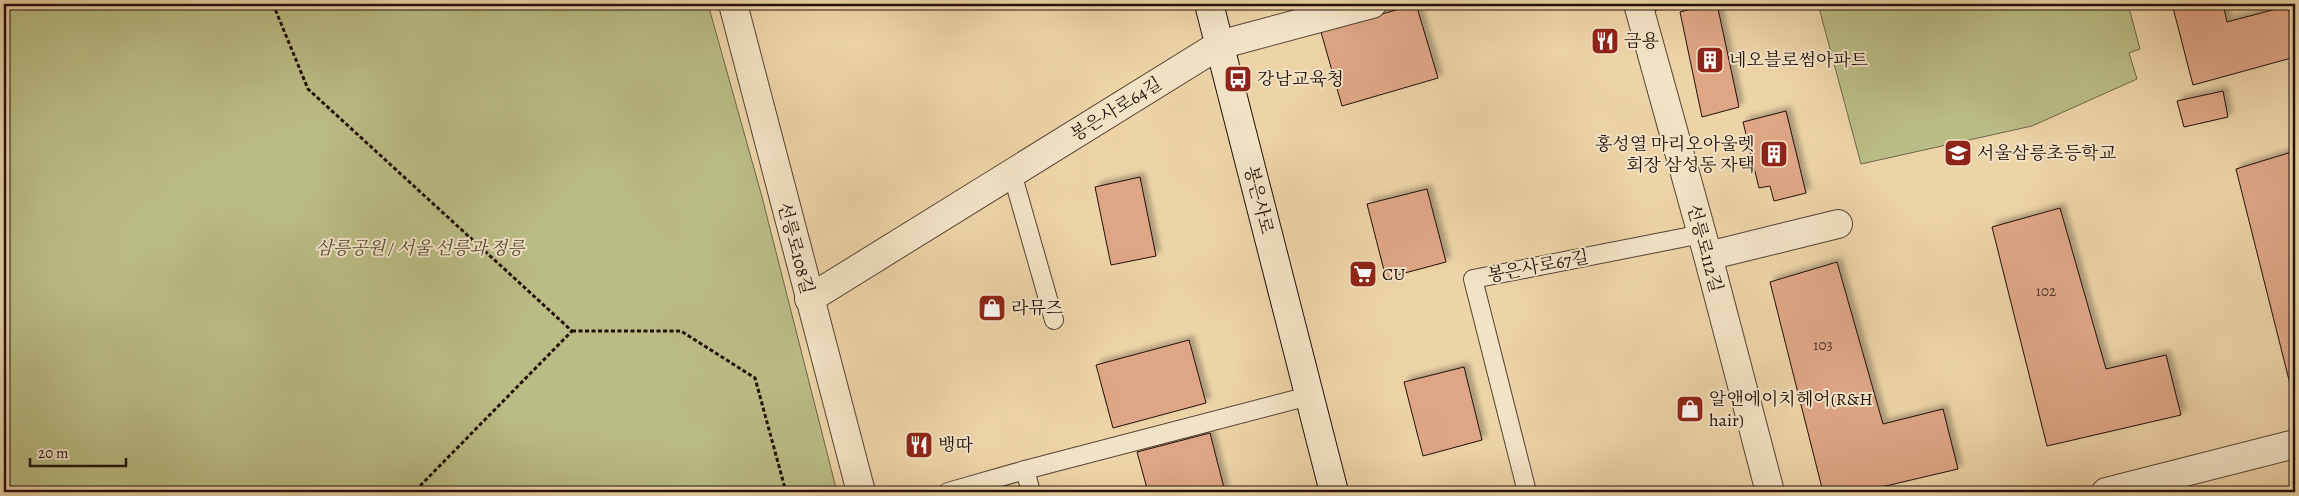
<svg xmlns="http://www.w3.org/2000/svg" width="2299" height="496" font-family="Alegreya,'Noto Serif KR',serif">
<defs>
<filter id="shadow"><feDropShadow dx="4.5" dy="-4.5" stdDeviation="2.5" flood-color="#0004"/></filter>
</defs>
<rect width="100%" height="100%" fill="#edd4a7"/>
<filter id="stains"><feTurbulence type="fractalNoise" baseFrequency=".004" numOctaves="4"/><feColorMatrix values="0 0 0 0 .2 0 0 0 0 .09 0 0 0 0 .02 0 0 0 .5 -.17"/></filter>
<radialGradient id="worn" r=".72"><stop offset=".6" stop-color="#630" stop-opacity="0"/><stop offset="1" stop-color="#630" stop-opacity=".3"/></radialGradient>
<!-- green -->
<g fill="#babc85" stroke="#6e6648">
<path d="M4,4H708L762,197L837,492H4Z"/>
<path d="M1818,4H2128L2140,49L2129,53L2137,79L2032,126L1861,164Z"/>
</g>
<!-- building -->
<g fill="#dfa686" stroke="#22110b" filter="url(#shadow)">
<path d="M1416,4L1438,78L1342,106L1321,32Z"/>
<path d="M1652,4H1679L1653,11Z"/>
<path d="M1711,4H1717L1739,107L1702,117L1680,12Z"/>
<path d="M2172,4H2223L2227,22L2295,4V57L2193,85Z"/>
<path d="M2223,91L2228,117L2184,127L2177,101Z"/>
<path d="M1786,111L1806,193L1774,201L1770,186L1759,188L1743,122Z"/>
<path d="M2295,151V387L2291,388L2236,169Z"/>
<path d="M1140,177L1156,256L1111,265L1095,187Z"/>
<path d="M1427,189L1446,262L1386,278L1367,204Z"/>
<path d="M2060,208L2106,369L2166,355L2181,415L2047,446L1992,227Z"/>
<path d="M1837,262L1883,424L1943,409L1958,469L1860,492H1823L1770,282Z"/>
<path d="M1189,340L1206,403L1113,428L1096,365Z"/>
<path d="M1464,367L1482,440L1423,456L1404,382Z"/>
<path d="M1210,433L1225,492H1148L1137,452Z"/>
</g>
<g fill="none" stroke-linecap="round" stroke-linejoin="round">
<defs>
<g id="lane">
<path d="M1012,173L1054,320"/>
<path d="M1025,470L1031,492"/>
<path d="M948,492L1025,470L1309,396"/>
<path d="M1527,492L1473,279L1702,234"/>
</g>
<g id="street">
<path d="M733,4L861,492"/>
<path d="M1638,4L1708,256L1770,492"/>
<path d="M1708,256L1838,224"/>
<path d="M809,299L1219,45L1372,4"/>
<path d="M2106,492L2295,444"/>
</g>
<path id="secondary" d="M1209,4L1334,492"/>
</defs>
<!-- lane casing -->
<use href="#lane" stroke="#554232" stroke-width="20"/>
<!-- street casing -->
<use href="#street" stroke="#554232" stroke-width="30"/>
<!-- secondary casing -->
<use href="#secondary" stroke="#22110b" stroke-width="30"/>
<!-- path -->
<g stroke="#22110b" stroke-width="3" stroke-dasharray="4 2.5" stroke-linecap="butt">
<path d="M273,4L308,89L572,331L414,492"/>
<path d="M572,331H681L755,378L786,492"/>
</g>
<!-- lane -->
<use href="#lane" stroke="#f3e3c6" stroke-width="18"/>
<!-- street -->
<use href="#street" stroke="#f3e3c6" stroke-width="28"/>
<!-- secondary -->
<use href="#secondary" stroke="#f3e3c6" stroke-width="28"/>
</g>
<!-- icons -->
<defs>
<symbol id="restaurant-square" viewBox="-11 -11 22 22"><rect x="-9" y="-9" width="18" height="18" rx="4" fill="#8f2418" stroke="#f3e3c6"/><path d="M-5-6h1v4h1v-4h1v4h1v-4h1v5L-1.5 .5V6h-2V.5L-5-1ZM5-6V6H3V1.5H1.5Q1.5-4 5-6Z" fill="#fff"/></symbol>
<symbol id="building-square" viewBox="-11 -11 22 22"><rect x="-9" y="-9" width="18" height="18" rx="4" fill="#8f2418" stroke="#f3e3c6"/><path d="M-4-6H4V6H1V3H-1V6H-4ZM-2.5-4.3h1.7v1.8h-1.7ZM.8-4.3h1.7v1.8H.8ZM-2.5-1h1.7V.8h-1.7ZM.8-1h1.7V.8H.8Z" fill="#fff"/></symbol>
<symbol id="bus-square" viewBox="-11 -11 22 22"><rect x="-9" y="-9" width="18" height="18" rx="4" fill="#8f2418" stroke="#f3e3c6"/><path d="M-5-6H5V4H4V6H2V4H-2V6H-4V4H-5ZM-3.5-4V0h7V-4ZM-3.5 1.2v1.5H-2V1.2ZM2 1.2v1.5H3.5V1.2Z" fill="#fff"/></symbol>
<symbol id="school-square" viewBox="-11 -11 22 22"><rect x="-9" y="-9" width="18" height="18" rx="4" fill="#8f2418" stroke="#f3e3c6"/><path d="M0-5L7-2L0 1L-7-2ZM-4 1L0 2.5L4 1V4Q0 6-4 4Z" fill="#fff"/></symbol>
<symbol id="supermarket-square" viewBox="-11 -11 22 22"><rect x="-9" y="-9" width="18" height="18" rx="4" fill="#8f2418" stroke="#f3e3c6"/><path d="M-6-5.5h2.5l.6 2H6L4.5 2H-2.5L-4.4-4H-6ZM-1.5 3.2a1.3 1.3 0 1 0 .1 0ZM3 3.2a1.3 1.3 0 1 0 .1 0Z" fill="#fff"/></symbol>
<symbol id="shop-square" viewBox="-11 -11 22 22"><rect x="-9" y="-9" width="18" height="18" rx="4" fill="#8f2418" stroke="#f3e3c6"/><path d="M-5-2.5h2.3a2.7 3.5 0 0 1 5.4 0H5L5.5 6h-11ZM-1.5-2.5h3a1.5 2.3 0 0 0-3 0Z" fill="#fff"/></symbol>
</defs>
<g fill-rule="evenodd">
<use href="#restaurant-square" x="1589" y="25" width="32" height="32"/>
<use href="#building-square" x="1694" y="44" width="32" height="32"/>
<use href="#bus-square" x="1222" y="63" width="32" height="32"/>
<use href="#school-square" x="1942" y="137" width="32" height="32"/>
<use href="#building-square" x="1758" y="138" width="32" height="32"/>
<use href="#supermarket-square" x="1347" y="258" width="32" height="32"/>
<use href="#shop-square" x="976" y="292" width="32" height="32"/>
<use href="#shop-square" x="1674" y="393" width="32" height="32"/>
<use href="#restaurant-square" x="903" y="429" width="32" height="32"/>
</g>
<g text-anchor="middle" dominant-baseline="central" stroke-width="4" stroke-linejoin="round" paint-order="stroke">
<!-- number labels -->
<g font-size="15" fill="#51362a">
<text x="2046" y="291">102</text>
<text x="1823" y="345">103</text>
</g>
<!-- poi labels -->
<g font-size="18" fill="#22110b" stroke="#f3e3c6" text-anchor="start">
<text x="1624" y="41">금용</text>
<text x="1729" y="60">네오블로썸아파트</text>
<text x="1257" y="79">강남교육청</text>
<text x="1755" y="144" text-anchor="end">홍성열 마리오아울렛<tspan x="1755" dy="21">회장 삼성동 자택</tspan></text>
<text x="1977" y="153">서울삼릉초등학교</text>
<text x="1382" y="274">CU</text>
<text x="1011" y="308">라뮤즈</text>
<text x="1709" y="399">알앤에이치헤어(R&amp;H<tspan x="1709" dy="21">hair)</tspan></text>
<text x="938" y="445">뱅따</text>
</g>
<!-- street labels -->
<g font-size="18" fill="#22110b" stroke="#f3e3c6">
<text transform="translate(1116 109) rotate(-32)">봉은사로64길</text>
<text transform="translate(1259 200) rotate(76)">봉은사로</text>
<text transform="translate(796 248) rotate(75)">선릉로108길</text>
<text transform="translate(1705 248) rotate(75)">선릉로112길</text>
<text transform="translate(1538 266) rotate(-11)">봉은사로67길</text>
</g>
<!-- park labels -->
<g font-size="18" font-style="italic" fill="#574d36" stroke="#f3e3c6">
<text x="420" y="248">삼릉공원 / 서울 선릉과 정릉</text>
</g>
</g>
<!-- margin -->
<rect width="2299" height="496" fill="none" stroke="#edd4a7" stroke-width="20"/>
<rect x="5" y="5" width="2289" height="486" fill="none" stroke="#22110b" stroke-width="2.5"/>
<rect x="10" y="10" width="2279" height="476" fill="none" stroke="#22110b"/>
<!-- scale -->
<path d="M30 458v8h96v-8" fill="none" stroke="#22110b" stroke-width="2.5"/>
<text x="38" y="458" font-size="15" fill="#22110b" stroke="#f3e3c6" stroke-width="4" paint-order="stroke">20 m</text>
<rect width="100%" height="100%" filter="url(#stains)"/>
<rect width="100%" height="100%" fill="url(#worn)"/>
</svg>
